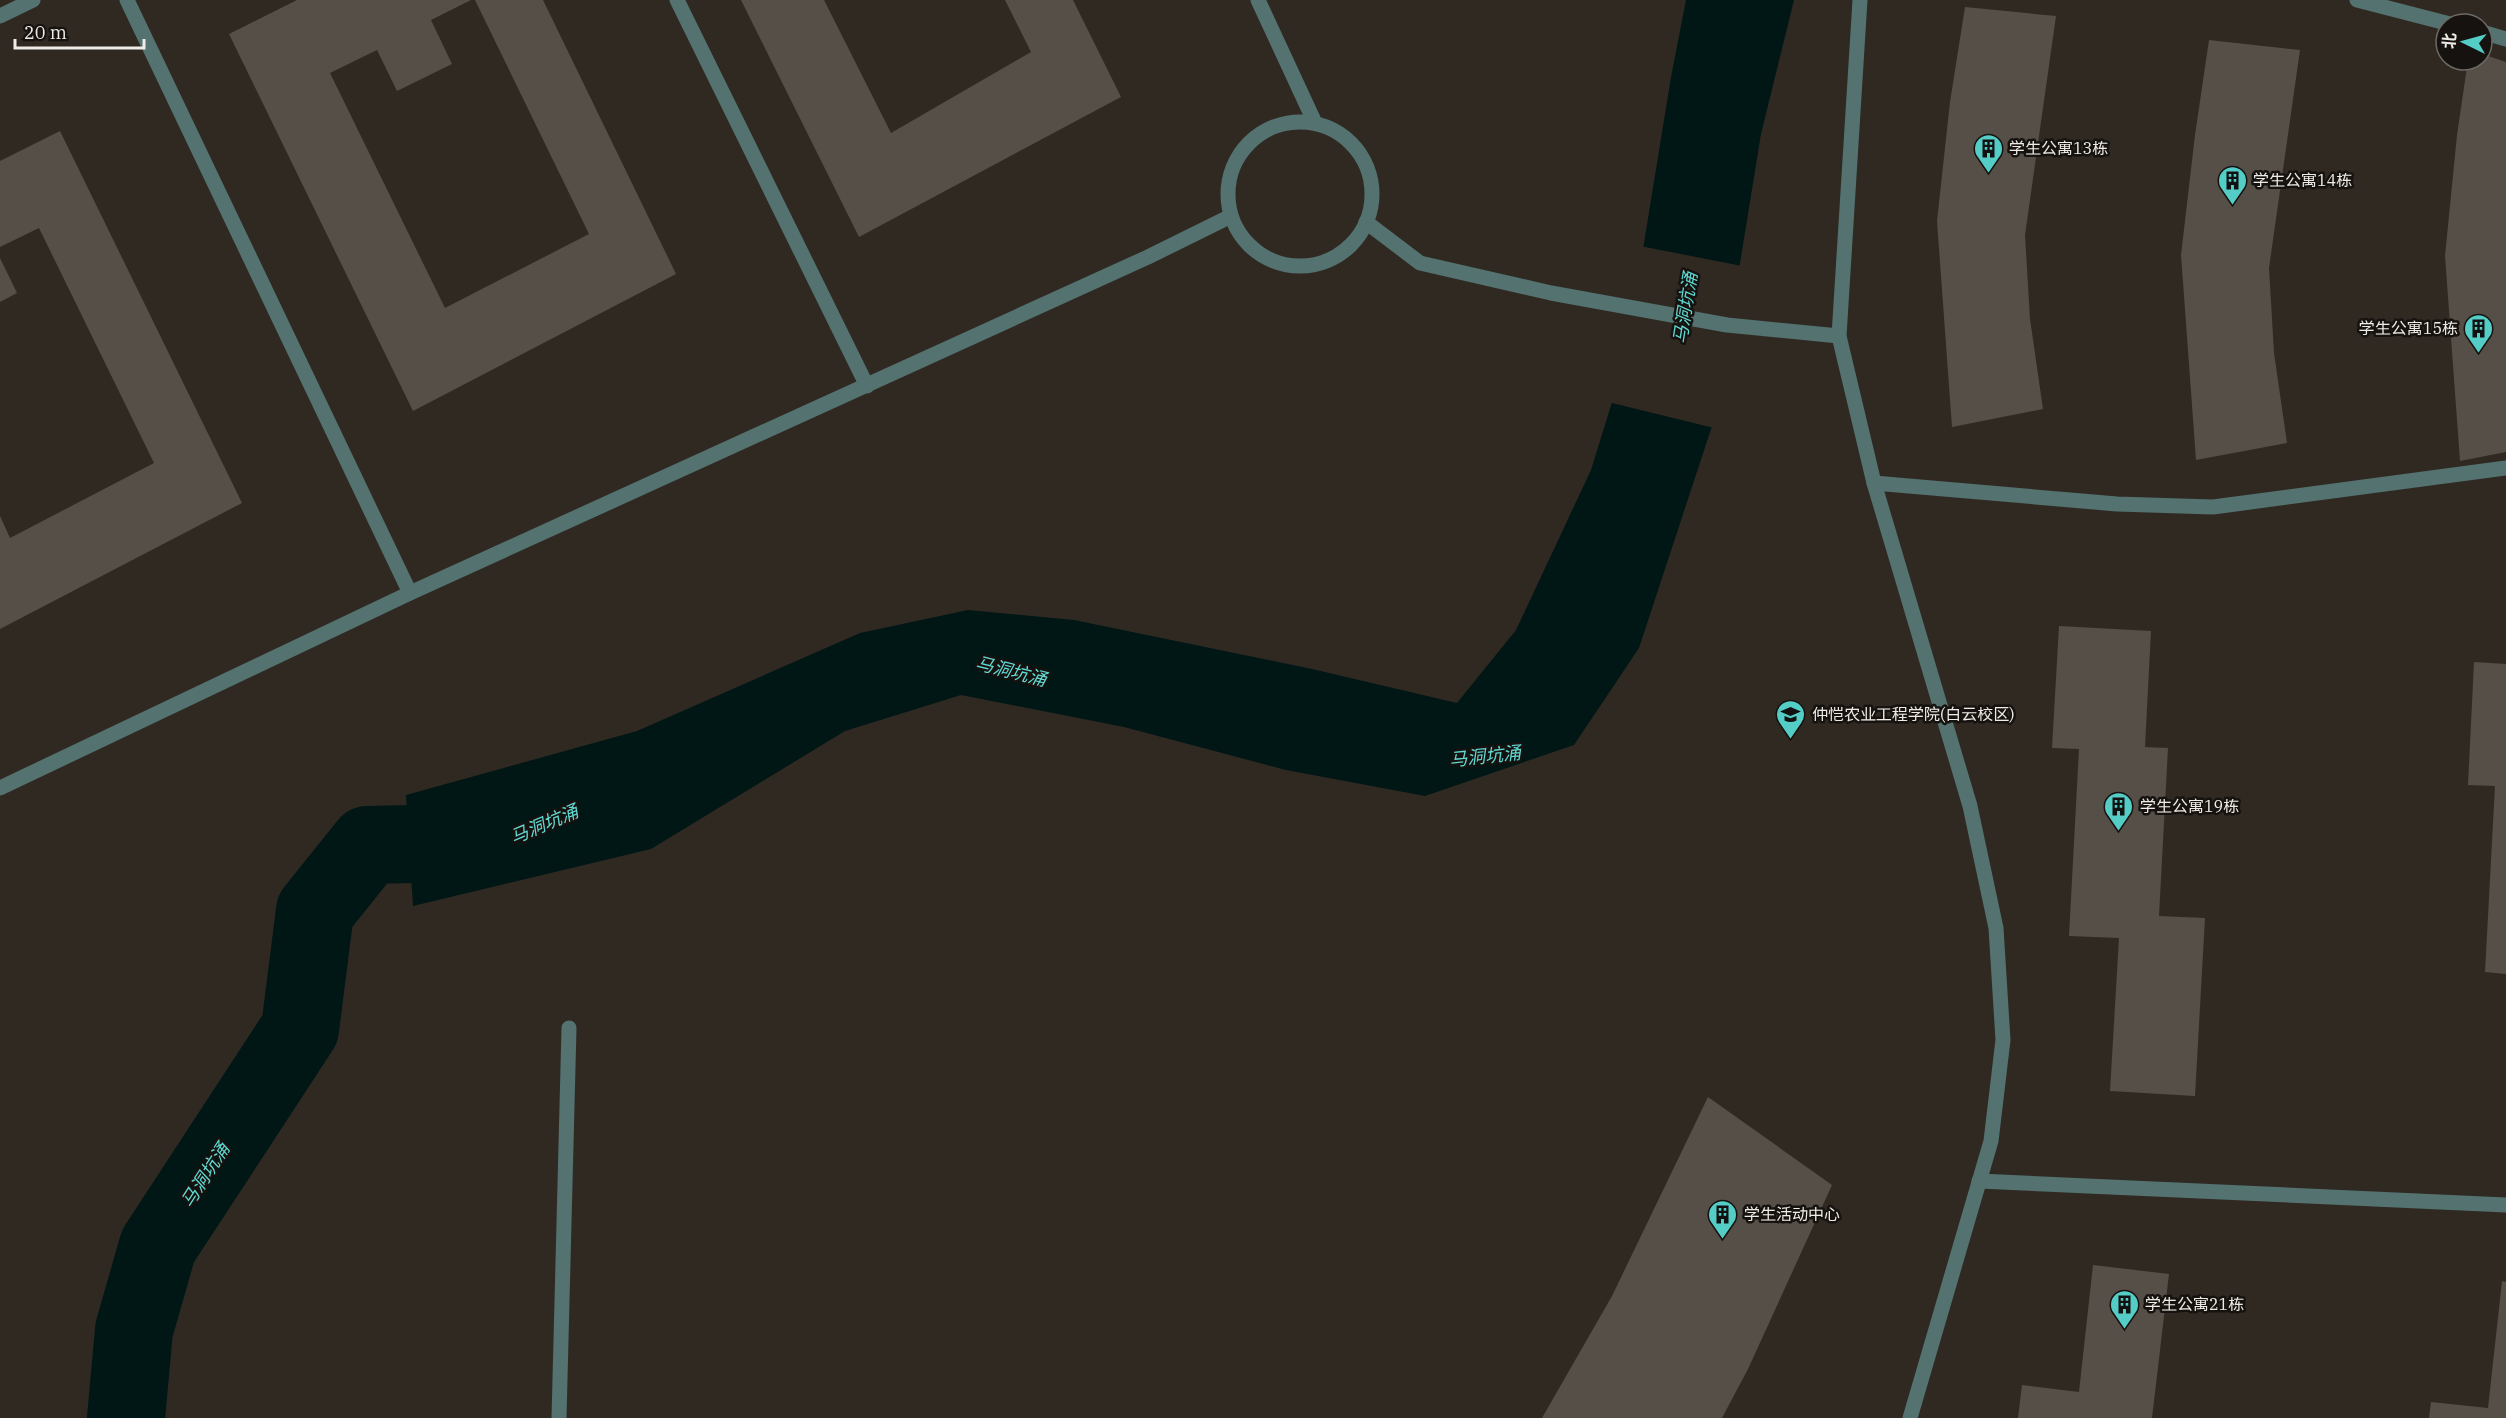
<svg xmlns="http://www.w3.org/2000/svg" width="2506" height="1418" font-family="'IBM Plex Serif','Noto Sans SC',serif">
<rect width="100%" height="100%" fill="#302922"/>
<!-- water -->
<path fill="#001716" d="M1686,0H1794L1761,134L1715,417L1639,648L1574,745L1425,796L1286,770L1124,727L961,695L845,731L651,849L413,906L406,795L637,731L860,633L968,610L1074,620L1312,669L1457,703L1516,630L1591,470L1625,360L1671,77Z"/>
<!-- pier -->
<path fill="#302922" d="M1640,246L1742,266L1714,428L1608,402L1622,359Z"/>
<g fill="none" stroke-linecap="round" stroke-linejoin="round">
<!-- river -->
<path stroke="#001716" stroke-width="78" d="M126,1418L134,1330L158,1246L300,1029L315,911L368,845L501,842L517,835"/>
</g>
<!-- building -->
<g fill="#564f47">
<path d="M297,0H471L431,20L452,64L397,91L377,50L330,73L445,308L589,234L475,0H543L676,274L413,411L229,34Z"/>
<path d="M741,0H824L891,133L1031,52L1005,0H1073L1121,97L859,237Z"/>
<path d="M1965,7L2056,16L2025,235L2030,319L2043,409L1952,427L1937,221L1950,102Z"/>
<path d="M2209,40L2300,50L2269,268L2274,353L2287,443L2196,460L2181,255L2195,135Z"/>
<path d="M2482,54L2506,62V452L2460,461L2445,256L2457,135L2468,60H2482Z"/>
<path d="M60,131L242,503L0,629V516L10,538L154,463L39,228L0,247V161Z"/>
<path d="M0,258L17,293L0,302Z"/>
<path d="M2059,626L2151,631L2145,747L2168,748L2159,916L2205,918L2195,1096L2110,1091L2119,938L2069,936L2079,749L2052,748Z"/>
<path d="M2474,662L2506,664V974L2485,972L2495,786L2468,785Z"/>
<path d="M1708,1097L1832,1185L1748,1369L1722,1418H1542L1612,1296Z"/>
<path d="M2093,1265L2169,1274L2152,1418H2018L2022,1385L2079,1392Z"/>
<path d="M2502,1281L2506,1282V1418H2429L2431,1402L2488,1408Z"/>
</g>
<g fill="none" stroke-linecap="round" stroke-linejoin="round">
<!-- service -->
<path stroke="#537270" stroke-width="15" d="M559,1418L569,1028"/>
<!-- minor -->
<g stroke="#537270" stroke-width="15">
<path d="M127,0L410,593"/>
<path d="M677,0L867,386"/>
<path d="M1258,0L1315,123"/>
<path d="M1860,0L1839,336L1874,483L1970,806L1996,928L2003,1040L1991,1141L1910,1418"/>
<path d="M2357,0L2450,24"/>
<path d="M0,16L33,0"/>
<path d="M2482,32L2506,39"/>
<circle cx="1300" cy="194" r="72"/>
<path d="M1366,222L1420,263L1551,293L1727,325L1839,336"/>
<path d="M1874,483L2117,504L2213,507L2506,468"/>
<path d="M0,788L410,593L1148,257L1231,216"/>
<path d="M1979,1181L2506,1205"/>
</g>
</g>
<!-- icons -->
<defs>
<symbol id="building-pin" viewBox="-11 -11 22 30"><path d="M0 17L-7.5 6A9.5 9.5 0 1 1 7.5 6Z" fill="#54cdc7" stroke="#15120f"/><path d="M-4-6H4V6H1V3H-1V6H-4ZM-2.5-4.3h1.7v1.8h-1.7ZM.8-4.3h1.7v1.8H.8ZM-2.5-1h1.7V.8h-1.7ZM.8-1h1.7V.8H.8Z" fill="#111"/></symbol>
<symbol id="university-pin" viewBox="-11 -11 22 30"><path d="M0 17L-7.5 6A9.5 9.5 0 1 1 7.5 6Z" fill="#54cdc7" stroke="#15120f"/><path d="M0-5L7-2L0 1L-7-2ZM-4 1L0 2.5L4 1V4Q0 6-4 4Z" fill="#111"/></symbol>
</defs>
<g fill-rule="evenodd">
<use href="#building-pin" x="1972" y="132" width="33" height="45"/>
<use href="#building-pin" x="2216" y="164" width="33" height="45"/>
<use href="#building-pin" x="2462" y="312" width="33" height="45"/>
<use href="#university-pin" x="1774" y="698" width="33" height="45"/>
<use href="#building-pin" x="2102" y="790" width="33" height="45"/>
<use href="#building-pin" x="1706" y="1198" width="33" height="45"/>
<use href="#building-pin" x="2108" y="1288" width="33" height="45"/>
</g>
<g text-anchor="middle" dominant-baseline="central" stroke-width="5" stroke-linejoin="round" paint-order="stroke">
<!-- poi labels -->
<g font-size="16" fill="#efebe6" stroke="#15120f" text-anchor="start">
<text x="2009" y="148">学生公寓13栋</text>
<text x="2253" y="180">学生公寓14栋</text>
<text x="2458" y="328" text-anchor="end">学生公寓15栋</text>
<text x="1812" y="714">仲恺农业工程学院(白云校区)</text>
<text x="2140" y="806">学生公寓19栋</text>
<text x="1744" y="1214">学生活动中心</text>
<text x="2145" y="1304">学生公寓21栋</text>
</g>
<!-- water labels -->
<g font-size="18" font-style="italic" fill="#61dad4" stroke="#15120f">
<text transform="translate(1685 308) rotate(-81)">马洞坑涌</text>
<text transform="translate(1011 671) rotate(14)">马洞坑涌</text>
<text transform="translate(1485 756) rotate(-6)">马洞坑涌</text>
<text transform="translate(544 824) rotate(-23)">马洞坑涌</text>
<text transform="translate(205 1175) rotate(-57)">马洞坑涌</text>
</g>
</g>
<!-- north arrow -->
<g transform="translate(2464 42) rotate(275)"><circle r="28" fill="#15120f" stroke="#6c6965" stroke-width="1.5"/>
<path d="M0-4.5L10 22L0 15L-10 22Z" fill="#54cdc7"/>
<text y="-9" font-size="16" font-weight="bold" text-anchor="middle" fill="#efebe6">北</text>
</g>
<!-- scale -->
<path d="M15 39v9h129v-9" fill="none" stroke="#efebe6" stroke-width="3"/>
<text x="24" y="39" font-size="18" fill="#efebe6" stroke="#15120f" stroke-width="4.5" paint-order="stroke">20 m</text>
</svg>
